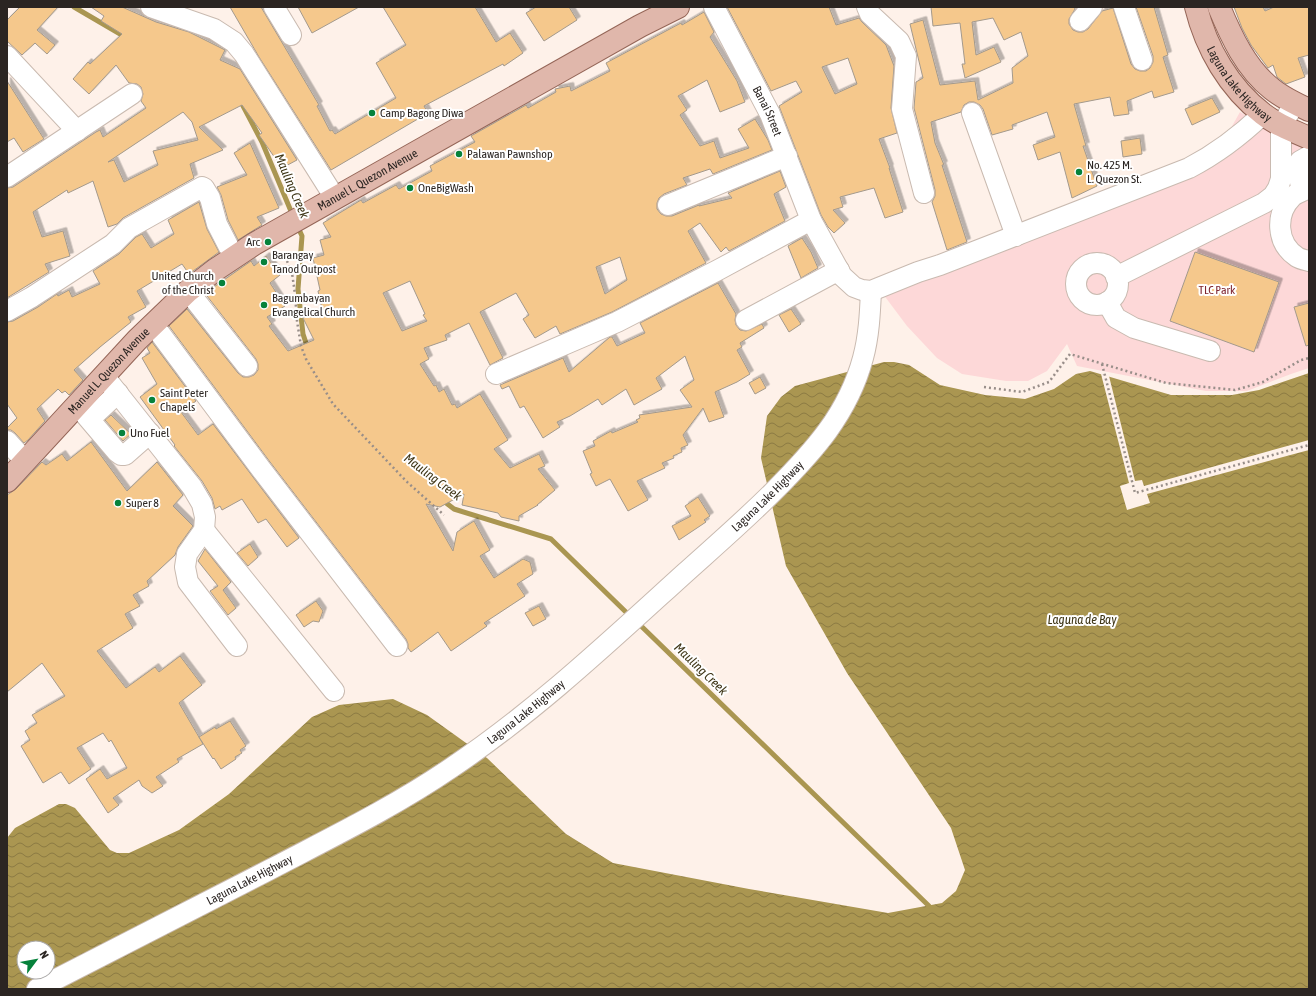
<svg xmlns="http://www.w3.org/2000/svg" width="1316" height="996" font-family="'Asap Condensed',sans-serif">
<defs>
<pattern id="water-waves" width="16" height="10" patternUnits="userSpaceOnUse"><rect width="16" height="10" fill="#aa9651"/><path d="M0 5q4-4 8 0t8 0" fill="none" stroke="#8b7a43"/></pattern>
<filter id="shadow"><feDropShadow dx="3.5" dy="-3.5" stdDeviation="0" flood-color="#0004"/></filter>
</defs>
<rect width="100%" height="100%" fill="#fef1e9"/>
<!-- park -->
<path fill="#fdd8d8" d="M1240,112L1270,130L1309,146V368L1291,374L1247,391H1206L1077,366L1067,344L1047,371L1028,381H1006L962,374L937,358L907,326L880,290L1210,165Z"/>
<!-- water -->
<path fill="url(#water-waves)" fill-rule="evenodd" d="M884,362H894L909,365L940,385L985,395L1025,399L1054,389L1076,374L1090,371L1171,395H1232L1259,390L1309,373V989H7V838L15,828L59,804H66L75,808L110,850L117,853H129L179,830L229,794L312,717L339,705L393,699L427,715L487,758L566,834L613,863L749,889L888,913L942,903L956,891L965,870L951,828L847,673L786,566L761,458L767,416L781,397L795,386ZM24,948H48V972H24Z"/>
<!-- pier -->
<path fill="#fef1e9" d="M1101,374L1109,376L1135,481L1142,480L1144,486L1309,440V450L1147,494L1150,503L1127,510L1120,486L1129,483Z"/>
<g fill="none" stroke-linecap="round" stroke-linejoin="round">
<!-- stream -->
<g stroke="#aa9651" stroke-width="5">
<path d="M74,7L127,38"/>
<path d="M241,102L262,142L293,216"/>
<path d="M297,225L302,236L298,289L303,334L308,349"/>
<path d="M441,499L454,509L551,539L631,617"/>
<path d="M637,622L929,906"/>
</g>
</g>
<!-- building -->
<g fill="#f5c88c" stroke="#a3998c" fill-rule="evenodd" filter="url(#shadow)">
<path d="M20,7H58L37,30L55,45L47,54L35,43L22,55L7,41V20Z"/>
<path d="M91,7H122L156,22L189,32L225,50L220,60L240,69L297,160L282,168L259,135L262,133L242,105L199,127L223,150L190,164L194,178L123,218L117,224L108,227L93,181L68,193L67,190L33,212L42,237L63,231L70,256L45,264L49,272L7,298V188L13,187L96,132L100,130L103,137L146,108L141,101L143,94L141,87L137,84L129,83L116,65L89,94L73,79L88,62L90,64L122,34L101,21L104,16ZM183,112L192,122L198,140L153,151L158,165L124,182L114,160L108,162Z"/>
<path d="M230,7H261L319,105L317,106L330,131L332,130L335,134L396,98L376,63L406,45L383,7H475L496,42L510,33L523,53L504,66L503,64L424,106L428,113L331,170L259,57Z"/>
<path d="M298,7H359L312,33Z"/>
<path d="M536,7H569L577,20L544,41L526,13Z"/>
<path d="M727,7H829L836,25L859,18L862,22L886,45L894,66L891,108L897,133L879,139L890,168H889L903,212L885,218L874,188L840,197L843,207L833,210L845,223L834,233L828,227L821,215L779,106L802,92L796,81L771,91ZM848,58L857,84L835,94L822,67Z"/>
<path d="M931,7H1074L1075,9L1069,19V24L1073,30L1078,32H1083L1088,29L1102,11L1113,8L1131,64L1135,69L1140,71H1146L1150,68L1153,62V56L1136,7H1154L1168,55L1163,57L1174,92L1154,98L1152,91L1127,101L1129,114L1114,116L1110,97L1074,104L1086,146H1083L1097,186L1072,198L1060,152L1038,160L1033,145L1055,137L1047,112L1012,125L1013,129L992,135L983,109L980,105L974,102H969L964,105L961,112L931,122L935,143L944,165H942L967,242L947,250L932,202L935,196V190L914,108L916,82L923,78L910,24L923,20L940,85L975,81L978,100L1013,83L1012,68L1028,56L1021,32L1004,40L993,18L972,22L976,55L994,47L1001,62L965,78L962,64H965L960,23L933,26Z"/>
<path d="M1234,7H1263L1265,11L1274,7H1309V55L1298,58L1305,77L1286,84L1277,77L1273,65L1268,68L1251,45L1242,28Z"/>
<path d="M704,12L714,32L710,37L737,81L745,102L720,112L707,80L678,96L687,110L680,115L700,146L714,141L720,158L749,148L738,129L755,119L768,140L772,150L713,174L710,169L683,178L687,185L664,194L659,198L657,203V209L661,214L666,216H672L699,205V206L732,198L728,193L780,171L786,187L774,194L785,221L729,251L726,247L721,252L700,223L688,231L706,263L612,312L560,334L556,326L535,338L523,319L529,315L516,293L480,312L503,358L490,365L469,323L445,335L447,340L424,348L429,359L420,364L434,386L436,385L439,392L444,389L452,405L455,404L457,408L480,394L508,440L494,449L510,468L539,454L545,466L538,469L555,490L537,505H538L519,516V521L501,517L498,513L462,505L464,494L440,507L426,504L453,551L457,532L474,521L490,550L480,556L494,578L523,559L530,562L533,574L517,584L525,596L484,623L487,626L451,651L438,632L411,652L408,648V644L406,639L270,462L169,326L187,309L238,373L243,377H249L254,375L258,370V364L256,359L207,296L213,292L211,289L251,261L254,266L266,256L280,275L270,283L285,306L267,317L272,324L269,326L288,351L314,340L303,318L322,309L318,291L320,290L313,258L324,255L320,240L331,237L323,223L361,200L363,203L396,185L399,189L432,171L430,166L475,142L471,136L526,105L528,108L556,92L555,89L570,86L571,91L610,71L606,63L681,23L682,25ZM620,257L627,280L605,294L596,267ZM410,281L425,314L423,315L427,321L402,331L383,293Z"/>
<path d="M7,81L44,139L23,152L14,138L7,142Z"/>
<path d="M1212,98L1220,112L1192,125L1185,109Z"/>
<path d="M1140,138L1142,154L1123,157L1121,141Z"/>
<path d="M250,143L279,208L257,217L262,225L238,240L228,220L221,195L217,187L247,175L234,153Z"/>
<path d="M199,202L207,229L219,252L189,274L182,264L137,291L146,307L128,317L131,322L100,347L74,370L83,380L69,395L65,391L62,393L58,389L37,409L45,421L28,440L24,443L15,433L11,430H7V428L17,418L7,404V322L13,321L38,307L57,294L58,296L69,290L72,297L100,284L93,271L119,254L136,237L142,234L151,248L174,234L168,220Z"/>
<path d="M802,238L811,252L818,268L801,278L788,246Z"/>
<path d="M1195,252L1279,282L1254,352L1170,321Z"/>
<path d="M718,283L736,314L735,320L736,325L740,330L746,331L762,324L764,328L740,343L742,347L737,350L750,374L737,382L715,392L724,417L709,422L703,408L683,435L688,445L681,448L682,452L673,456L674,458L662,463L665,468L637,481L648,500L628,511L610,479L596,486L590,474L592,473L583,451L595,446L593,441L611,431L612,433L638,422L636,420L640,418L639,415L692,407L680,390L694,380L685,356L656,378L662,389L634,405L626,389L602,405L598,399L570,416L557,422L560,427L543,438L524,406L520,408L509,386L502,389L500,385L563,358L569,372L610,337H612L617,346L645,333L640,323Z"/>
<path d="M1309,303V345L1306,346L1294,307Z"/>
<path d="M791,309L801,324L789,332L779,315Z"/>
<path d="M152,342L196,401L181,412L198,435L213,424L299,538L287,547L266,519L258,523L242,499L222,510L220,506L215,509L212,498L202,481L174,446L175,445L140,397L157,384L142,358L150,353L147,348Z"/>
<path d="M760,377L766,388L755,394L749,383Z"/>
<path d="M111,415L131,434L123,441L105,420Z"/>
<path d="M91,442L127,491L157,462L183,495L173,506L193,526L178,547L175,555L147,581L149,586L133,595L140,606L125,614L133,628L97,651L126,688L155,667L159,672L180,656L202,685L179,703L203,744L177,759L179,762L156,777L163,786L152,793L142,786L139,780L113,798L119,805L108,813L86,779L100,769L107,779L127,768L111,740L109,742L103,733L77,748L91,769L69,784L61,772L43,783L21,746L30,740L25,731L37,723L32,715L65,696L42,663L7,692V495L16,489L42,462L46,465L62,454L67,461Z"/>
<path d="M698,497L710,516L704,520L706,522L679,540L672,526L691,516L685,506Z"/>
<path d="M250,544L258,557L248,566L237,553Z"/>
<path d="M205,549L231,582L223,590L236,608L228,615L210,591L218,586L198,561Z"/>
<path d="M316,601L323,611L319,622L313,621L304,627L296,615Z"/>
<path d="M539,606L546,619L533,626L525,613Z"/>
<path d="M230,721L246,746L240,750L242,753L235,757L236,759L221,769L214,758L213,759L199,737L215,727L216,729Z"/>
</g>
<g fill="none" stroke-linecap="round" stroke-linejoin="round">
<defs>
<g id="minor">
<path d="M151,7L214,29L234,42L244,54L335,198"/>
<path d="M274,7L291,35"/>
<path id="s1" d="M714,7L770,114L811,220L842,276L854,287L862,290L871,291L918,272L940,265L1189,168C1216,154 1241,135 1263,114"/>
<path d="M867,7L870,14L899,41L906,56L902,109L924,193"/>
<path d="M1124,7L1142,60"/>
<path d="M1080,21L1092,7"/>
<path d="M7,56L77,131"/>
<path d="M972,113L1016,236"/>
<path d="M1309,156L1300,161L1298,169L1300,182L1309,188"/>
<path d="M7,177L132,94"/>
<path d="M1309,188C1304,191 1296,193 1292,197C1275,214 1276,243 1297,257C1300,259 1305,260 1309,261"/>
<path d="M668,205L787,156"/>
<circle cx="1097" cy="284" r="21"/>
<path d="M1116,277L1264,203L1273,196L1278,188L1281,179V126L1295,103"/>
<path d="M188,291L247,366"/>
<path d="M1107,302L1116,318L1134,328L1210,351"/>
<path d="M7,311L32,297L113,244L129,228L202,187L204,188L210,198L217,224L234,257"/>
<path d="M746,320L839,270"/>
<path d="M153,324L261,469L397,646"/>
<path d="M496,374L617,322L718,270L811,220"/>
<path d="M104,376L192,487L202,504L205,517L204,530L187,554L185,567L188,582L237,646"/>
<path d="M77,405L117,452L121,455H125L150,433"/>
<path d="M90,419L118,393"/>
<path d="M7,441L25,461"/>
<path d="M204,530L334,691"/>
<path id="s2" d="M37,989C114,949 192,910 269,870C330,838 394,807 451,768C536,711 610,641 685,573C715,546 745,520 773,492C813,452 848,414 863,358C869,336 870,313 871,291"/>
</g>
<g id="major">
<path id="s3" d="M1196,7C1206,48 1229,88 1263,114C1277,125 1293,131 1309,138"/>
<path d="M1219,7C1231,36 1246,69 1272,89C1283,98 1296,104 1309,110"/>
<path id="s4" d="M7,481L137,340L188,291L215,270L254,244L640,26L678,7"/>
</g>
</defs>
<!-- minor casing -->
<use href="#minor" stroke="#c9bab0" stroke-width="22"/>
<!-- major casing -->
<use href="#major" stroke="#946557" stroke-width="24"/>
<!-- path -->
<g stroke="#988e89" stroke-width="2.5" stroke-dasharray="2 3" stroke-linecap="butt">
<path d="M274,254L281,256L287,261L292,273L295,294L297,321L301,346L306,359L333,404L406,481L444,515"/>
<path d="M1102,364L1135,493L1309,445"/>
<path d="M984,387L1022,392L1049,382L1070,354L1166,383L1235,390L1263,382L1301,360L1309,358"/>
</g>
<!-- minor -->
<use href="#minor" stroke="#fff" stroke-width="20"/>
<!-- major -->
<use href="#major" stroke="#e0b7ab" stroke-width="22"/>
</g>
<!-- markers -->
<g fill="#06823b" stroke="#fff" stroke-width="1.5">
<circle cx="372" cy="113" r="4"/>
<circle cx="459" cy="154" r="4"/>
<circle cx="1079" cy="172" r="4"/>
<circle cx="410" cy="188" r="4"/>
<circle cx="268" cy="242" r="4"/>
<circle cx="264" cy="262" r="4"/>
<circle cx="222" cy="283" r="4"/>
<circle cx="264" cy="305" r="4"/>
<circle cx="152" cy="400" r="4"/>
<circle cx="122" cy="433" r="4"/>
<circle cx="118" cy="503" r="4"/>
</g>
<g text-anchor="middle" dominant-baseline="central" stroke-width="4" stroke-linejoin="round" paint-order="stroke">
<!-- street labels -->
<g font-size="12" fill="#2b2522" stroke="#fff">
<text stroke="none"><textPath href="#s3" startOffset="90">Laguna Lake Highway</textPath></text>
<text stroke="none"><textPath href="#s1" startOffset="117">Banai Street</textPath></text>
<text stroke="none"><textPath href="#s4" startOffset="474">Manuel L. Quezon Avenue</textPath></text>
<text stroke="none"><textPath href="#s4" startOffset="150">Manuel L. Quezon Avenue</textPath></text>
<text stroke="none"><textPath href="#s2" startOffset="887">Laguna Lake Highway</textPath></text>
<text stroke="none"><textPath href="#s2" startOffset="563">Laguna Lake Highway</textPath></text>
<text stroke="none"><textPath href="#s2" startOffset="239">Laguna Lake Highway</textPath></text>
</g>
<!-- poi labels -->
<g font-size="12" fill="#2b2522" stroke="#fff" text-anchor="start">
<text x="380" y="113">Camp Bagong Diwa</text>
<text x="467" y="154">Palawan Pawnshop</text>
<text x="1087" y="165">No. 425 M.<tspan x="1087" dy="14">L. Quezon St.</tspan></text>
<text x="418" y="188">OneBigWash</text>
<text x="260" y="242" text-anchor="end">Arc</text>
<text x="272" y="255">Barangay<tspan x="272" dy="14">Tanod Outpost</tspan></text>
<text x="214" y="276" text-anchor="end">United Church<tspan x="214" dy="14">of the Christ</tspan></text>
<text x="272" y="298">Bagumbayan<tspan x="272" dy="14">Evangelical Church</tspan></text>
<text x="160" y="393">Saint Peter<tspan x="160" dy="14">Chapels</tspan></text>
<text x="130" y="433">Uno Fuel</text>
<text x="126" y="503">Super 8</text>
</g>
<!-- park labels -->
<g font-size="12" fill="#7f2631" stroke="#fff">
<text x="1217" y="290">TLC Park</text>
</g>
<!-- water labels -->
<g font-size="13" font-style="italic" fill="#3f3617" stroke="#fff">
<text transform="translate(292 186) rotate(67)">Mauling Creek</text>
<text transform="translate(433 477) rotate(37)">Mauling Creek</text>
<text x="1082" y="619">Laguna de Bay</text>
<text transform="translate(701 669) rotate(44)">Mauling Creek</text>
</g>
</g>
<!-- border -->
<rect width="1316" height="996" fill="none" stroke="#2b2522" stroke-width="16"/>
<!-- north arrow -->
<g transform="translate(36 960) rotate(58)"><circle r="19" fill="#ffffff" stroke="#aaa8a7"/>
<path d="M0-3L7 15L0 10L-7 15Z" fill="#06823b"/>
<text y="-6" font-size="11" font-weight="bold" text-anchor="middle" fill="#2b2522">N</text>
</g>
</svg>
